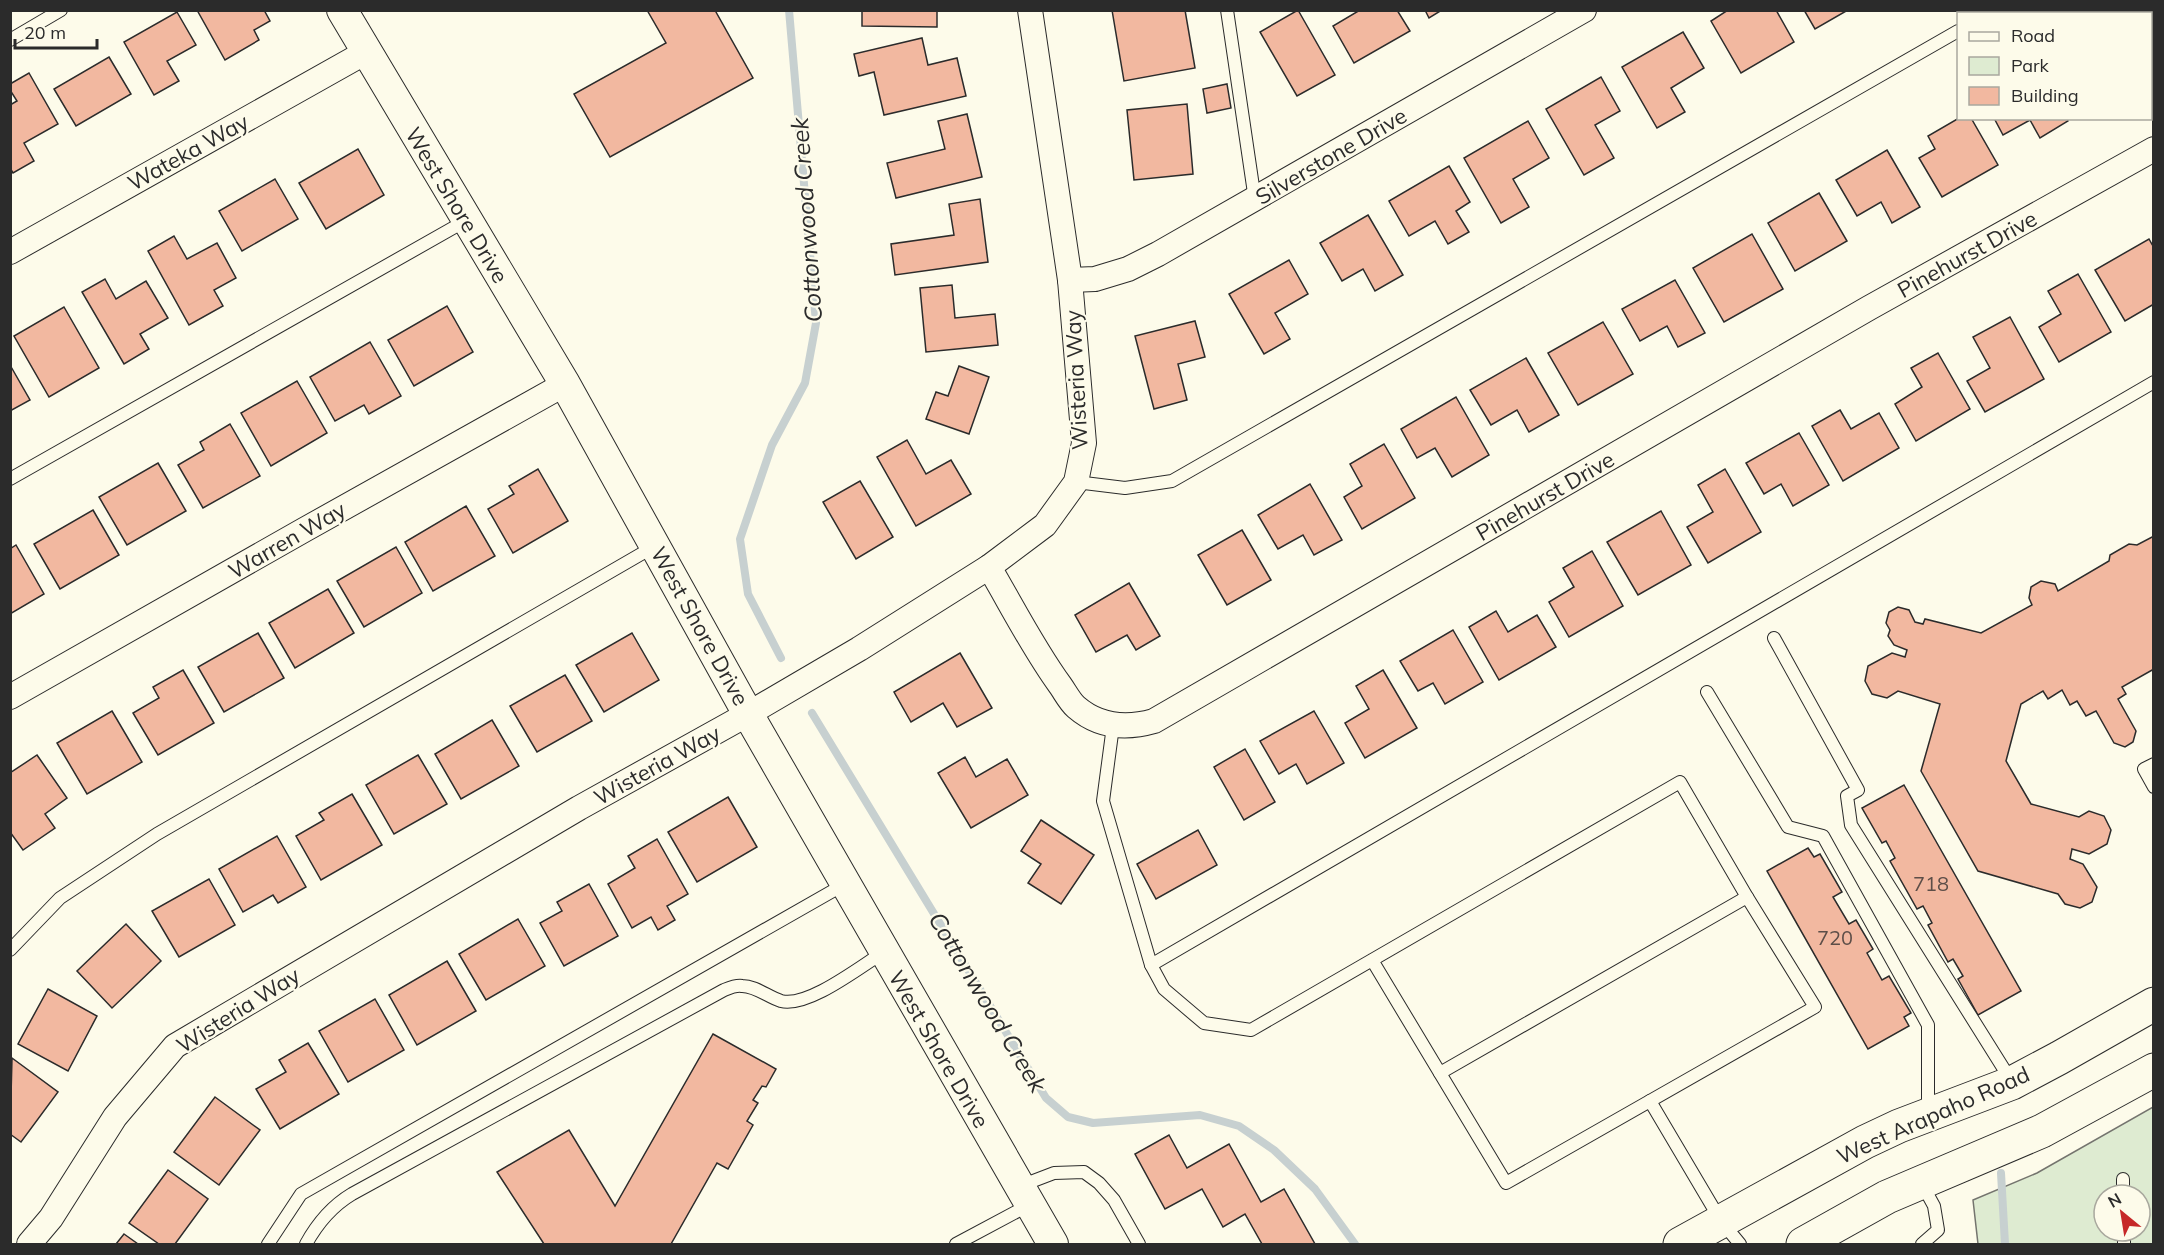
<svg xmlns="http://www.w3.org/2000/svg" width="2164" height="1255" font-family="Mulish,sans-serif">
<rect width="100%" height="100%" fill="#fdfbea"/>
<!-- green -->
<path fill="#deebd1" stroke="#74746e" stroke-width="1.5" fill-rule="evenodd" d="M2153,1107V1244H1978L1973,1200L2037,1173ZM2104,1195H2140V1231H2104Z"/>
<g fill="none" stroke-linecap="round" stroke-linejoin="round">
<!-- stream -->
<g stroke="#c7d0d0" stroke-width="8">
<path d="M781,658L748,594L740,539L772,445L805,383L816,323L789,10"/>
<path d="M812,713L1046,1098L1068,1117L1093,1123L1200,1115L1239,1126L1274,1150L1315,1189L1355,1244"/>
<path d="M2001,1173L2005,1244"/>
</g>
</g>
<!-- building -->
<g fill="#f2b8a0" stroke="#2b2b2b" stroke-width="1.5">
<path d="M197,10H264L270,21L254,30L259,40L225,60Z"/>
<path d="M647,10H719L716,12L753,78L610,157L574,94L666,43Z"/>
<path d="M862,10H937V27L862,26Z"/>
<path d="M1112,10H1185L1195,68L1124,81Z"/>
<path d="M1298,10L1335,75L1297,96L1260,32Z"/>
<path d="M1360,10H1397L1410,31L1354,63L1333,26Z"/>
<path d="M1425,10H1442L1429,18Z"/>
<path d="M1728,10H1776L1794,42L1741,73L1711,21Z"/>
<path d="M1804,10H1848L1815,29Z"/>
<path d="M2124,10H2154V28L2150,30V14H2126Z"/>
<path d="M177,12L196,45L167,61L179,81L154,95L124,42Z"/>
<path d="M1683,32L1704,68L1671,88L1685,112L1657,128L1622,67Z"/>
<path d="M922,38L928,65L957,58L966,96L884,115L874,72L859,76L854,54Z"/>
<path d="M109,57L131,94L76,126L54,89Z"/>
<path d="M29,73L58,124L24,143L34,161L13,173L10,168V105L17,101L10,90V84Z"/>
<path d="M1601,77L1620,111L1595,125L1614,158L1584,175L1546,109Z"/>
<path d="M1227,84L1231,108L1207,113L1203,89Z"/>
<path d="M1187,104L1193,174L1134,180L1127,110Z"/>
<path d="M967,114L982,177L896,198L887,163L945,149L938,121Z"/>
<path d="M1959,118H1971L1998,165L1942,197L1919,158L1935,149L1928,136Z"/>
<path d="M1994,118H2067L2068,121L2040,138L2030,120L2003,135Z"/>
<path d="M1528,121L1549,158L1513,179L1529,207L1501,223L1464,158Z"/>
<path d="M358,149L384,195L326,229L299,183Z"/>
<path d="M1887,150L1920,207L1892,223L1881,202L1857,216L1836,180Z"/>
<path d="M1449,166L1470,202L1456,211L1469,232L1448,244L1435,221L1409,236L1389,201Z"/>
<path d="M275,179L298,219L242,251L219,211Z"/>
<path d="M1819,193L1847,241L1795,271L1768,223Z"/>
<path d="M980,199L988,262L895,275L891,244L954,235L949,204Z"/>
<path d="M1368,215L1403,275L1375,291L1363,269L1342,281L1320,243Z"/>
<path d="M1752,234L1783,289L1724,322L1693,268Z"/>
<path d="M174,236L187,259L217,243L236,278L214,290L223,306L189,325L148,251Z"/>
<path d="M2149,239L2154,248V304L2125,321L2095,270Z"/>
<path d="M1289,260L1308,294L1275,313L1290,339L1264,354L1229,294Z"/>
<path d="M2078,274L2111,332L2059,362L2039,327L2061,314L2048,291Z"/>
<path d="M105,279L116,299L146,281L168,318L140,334L149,349L124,364L82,292Z"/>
<path d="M1675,280L1705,333L1678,347L1667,326L1640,341L1622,309Z"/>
<path d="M952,285L955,318L995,314L998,345L926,352L920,288Z"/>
<path d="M447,306L473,352L414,386L388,340Z"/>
<path d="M64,307L99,368L49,397L14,336Z"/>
<path d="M2010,317L2044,379L1985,412L1967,381L1990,368L1973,337Z"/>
<path d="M1195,321L1205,357L1178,364L1187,400L1154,409L1135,336Z"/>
<path d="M1603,322L1633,374L1578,405L1548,353Z"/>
<path d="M370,342L401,396L369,414L364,405L335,421L310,377Z"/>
<path d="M1938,353L1970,409L1916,441L1895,404L1922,387L1911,368Z"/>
<path d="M1526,358L1559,415L1529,432L1517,410L1491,425L1470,390Z"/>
<path d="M10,365L30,400L10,411Z"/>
<path d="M959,366L989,377L969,434L926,419L936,392L948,396Z"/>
<path d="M297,381L327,433L271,466L241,413Z"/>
<path d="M1456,397L1489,455L1452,477L1435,448L1417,458L1401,429Z"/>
<path d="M1840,410L1851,429L1879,413L1899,448L1843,481L1812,426Z"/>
<path d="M230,424L260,476L203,508L178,465L204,450L200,442Z"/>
<path d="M1799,433L1829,485L1793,506L1781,484L1764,494L1746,463Z"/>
<path d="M907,440L926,474L951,460L971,494L916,526L877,457Z"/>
<path d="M1384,444L1415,498L1362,529L1344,497L1362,486L1350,464Z"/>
<path d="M158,463L186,511L127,545L99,497Z"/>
<path d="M538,469L568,521L513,553L488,509L514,494L509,486Z"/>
<path d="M1725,469L1761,532L1708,563L1687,527L1713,512L1698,485Z"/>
<path d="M860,481L893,537L856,559L823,502Z"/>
<path d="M1310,484L1342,540L1314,555L1303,535L1278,549L1258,515Z"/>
<path d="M466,506L495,556L433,591L405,542Z"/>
<path d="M93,510L119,555L60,589L34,544Z"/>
<path d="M1661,511L1691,565L1638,595L1607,542Z"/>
<path d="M1242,530L1271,580L1227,605L1198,555Z"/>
<path d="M2154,536V669L2122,687L2126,694L2118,699L2136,731L2133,742L2125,747L2114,743L2096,711L2086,716L2077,701L2070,705L2062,690L2048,699L2043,691L2021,704L2006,761L2031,804L2079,817L2089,811L2104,816L2111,830L2107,844L2089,854L2072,849L2070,859L2083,864L2097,887L2092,902L2080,908L2065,904L2058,894L1978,871L1921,771L1940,704L1898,691L1887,698L1872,694L1865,681L1868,666L1892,653L1905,657L1907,650L1894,645L1888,636L1890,630L1886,623L1889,612L1898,607L1909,610L1915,622L1923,624L1925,619L1981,633L2032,605L2029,598L2031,587L2041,581L2055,584L2058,591L2109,561L2110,555L2129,544L2137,545Z"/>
<path d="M16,545L44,594L10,614V549Z"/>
<path d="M396,547L422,593L364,627L337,581Z"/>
<path d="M1592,551L1623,606L1569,637L1549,602L1574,587L1563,568Z"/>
<path d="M1129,583L1160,636L1136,650L1127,635L1096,652L1075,615Z"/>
<path d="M328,589L354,633L295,668L269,623Z"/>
<path d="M1496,611L1508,632L1537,615L1556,647L1499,680L1469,627Z"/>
<path d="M1453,630L1483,682L1445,704L1433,683L1418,691L1400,661Z"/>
<path d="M258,633L284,678L224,712L198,667Z"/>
<path d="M632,633L659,680L604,712L576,665Z"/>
<path d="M960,653L992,708L957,727L943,703L911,722L894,692Z"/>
<path d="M183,670L214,723L158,755L133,713L159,698L153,687Z"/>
<path d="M1383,670L1417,728L1365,758L1345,723L1369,709L1356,686Z"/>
<path d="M565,675L592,721L537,752L510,706Z"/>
<path d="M112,711L142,762L87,794L57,743Z"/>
<path d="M1314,711L1344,763L1307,784L1296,764L1279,774L1260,741Z"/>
<path d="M492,720L519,766L461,799L435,754Z"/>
<path d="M1245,749L1275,802L1244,820L1214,767Z"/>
<path d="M37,755L67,798L45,814L55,828L23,850L10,832V773Z"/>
<path d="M418,755L447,804L394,834L366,785Z"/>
<path d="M965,757L976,777L1007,759L1028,795L971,828L938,773Z"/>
<path d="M1904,785L2021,991L1978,1015L1958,979L1963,976L1953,959L1948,962L1928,925L1932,923L1923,906L1917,909L1890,861L1895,858L1886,841L1882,843L1862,808Z"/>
<path d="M352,794L382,845L321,880L296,836L324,820L319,813Z"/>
<path d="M728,797L757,847L697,882L668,832Z"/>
<path d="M1041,820L1094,855L1061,904L1028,883L1041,864L1021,851Z"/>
<path d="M1198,830L1217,865L1156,899L1137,864Z"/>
<path d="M277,836L306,887L278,903L273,895L243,912L219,869Z"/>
<path d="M657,839L688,894L667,906L675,920L658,930L651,917L632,928L608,884L635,868L628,856Z"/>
<path d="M1808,848L1814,857L1820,854L1842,892L1833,897L1849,924L1856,920L1873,949L1867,953L1882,980L1889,976L1911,1013L1904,1017L1909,1026L1868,1049L1767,871Z"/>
<path d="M209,879L235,925L179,957L152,911Z"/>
<path d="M589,884L618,936L564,966L540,923L562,911L557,902Z"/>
<path d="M518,919L545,966L486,1000L459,954Z"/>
<path d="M126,924L161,961L112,1008L77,971Z"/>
<path d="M447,961L476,1011L417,1045L389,995Z"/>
<path d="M48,989L97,1016L68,1071L18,1044Z"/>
<path d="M375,999L404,1050L348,1082L319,1031Z"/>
<path d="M713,1034L776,1069L766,1087L762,1086L753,1100L758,1103L747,1121L753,1125L728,1169L717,1163L671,1244H544L497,1172L569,1130L615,1206Z"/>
<path d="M308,1043L339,1094L280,1129L256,1089L286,1072L279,1060Z"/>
<path d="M12,1058L58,1092L21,1142L10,1134Z"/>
<path d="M215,1097L260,1130L219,1185L174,1152Z"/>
<path d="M1169,1135L1187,1168L1229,1144L1261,1202L1284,1189L1315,1244H1262L1245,1214L1223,1227L1202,1189L1165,1209L1135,1154Z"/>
<path d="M168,1170L208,1199L175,1244H159L129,1223Z"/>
<path d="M124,1234L138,1244H116Z"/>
</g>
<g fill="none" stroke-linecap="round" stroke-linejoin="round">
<defs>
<g id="service">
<path d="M1227,10L1255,200"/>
<path d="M1989,14L1994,10"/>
<path d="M10,40L61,10"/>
<path d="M10,479L467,220"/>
<path d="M1076,482L1125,488L1172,481L1958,31"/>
<path d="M1774,638L1858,790L1847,796L1851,825L2012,1082"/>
<path d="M1707,692L1788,827L1823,836L1928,1025V1111"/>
<path d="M1113,726L1103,801L1151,965L2154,382"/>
<path d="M2154,764L2144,769L2154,787"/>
<path d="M10,950L60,898L157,834L655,546"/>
<path d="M1151,965L1164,989L1204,1023L1251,1030L1680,782L1747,897L1815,1007L1506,1183L1372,960"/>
<path d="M1440,1073L1747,897"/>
<path d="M1650,1101L1721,1221L1740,1244"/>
<path d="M2123,1179V1195"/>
<path d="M1020,1186L1054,1173L1084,1172L1099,1183L1114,1200L1139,1244"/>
<path d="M2124,1231V1244"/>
<path d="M268,1244L301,1194L845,884"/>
<path d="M306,1244C317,1224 332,1206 352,1194L724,990C729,988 736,985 742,986C756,986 768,997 781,1001C808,1008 861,966 884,952"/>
<path d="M956,1244L1029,1205"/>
<path d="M1922,1244L1938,1230L1934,1206L1922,1184"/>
</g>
<g id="minor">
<path d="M10,252L366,52"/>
<path d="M1070,280L1095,279L1128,269L1158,254L1584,10"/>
<path d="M989,567C1012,606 1033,648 1060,685C1065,692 1070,702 1076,707C1099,727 1126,729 1154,721L1869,308L2154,149"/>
<path d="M10,697L304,530L565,384"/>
<path d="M29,1244L51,1218L115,1117L175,1046L579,808L748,714L859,649L989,567L1045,525L1076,482L1084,443L1070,280L1030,10"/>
</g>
<path id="tertiary" d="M342,10L565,384L748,714L1053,1244"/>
<g id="secondary">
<path d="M1680,1244L1865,1142L1899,1126L2012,1083L2059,1058L2154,1004"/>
<path d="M1803,1244L1887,1197L2042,1131L2154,1070"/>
</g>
</defs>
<!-- service casing -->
<use href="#service" stroke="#2b2b2b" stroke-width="14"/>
<!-- minor casing -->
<use href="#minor" stroke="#2b2b2b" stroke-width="26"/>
<!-- tertiary casing -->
<use href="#tertiary" stroke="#2b2b2b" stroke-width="32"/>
<!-- secondary casing -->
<use href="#secondary" stroke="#2b2b2b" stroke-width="35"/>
<!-- service -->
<use href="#service" stroke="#fdfbea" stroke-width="12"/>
<!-- minor -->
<use href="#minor" stroke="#fdfbea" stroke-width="24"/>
<!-- tertiary -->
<use href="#tertiary" stroke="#fdfbea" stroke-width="30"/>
<!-- secondary -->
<use href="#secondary" stroke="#fdfbea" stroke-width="33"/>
</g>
<g text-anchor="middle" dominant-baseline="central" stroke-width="4.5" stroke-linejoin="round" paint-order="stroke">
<!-- number labels -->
<g font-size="20" fill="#5d4e48">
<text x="1931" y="883">718</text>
<text x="1835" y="937">720</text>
</g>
<!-- street labels -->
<g font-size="22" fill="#2b2b2b" stroke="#fdfbea">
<text transform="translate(188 152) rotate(-29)">Wateka Way</text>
<text transform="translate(1331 156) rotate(-30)">Silverstone Drive</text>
<text transform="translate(457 205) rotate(59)">West Shore Drive</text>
<text transform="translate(1967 254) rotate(-29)">Pinehurst Drive</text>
<text transform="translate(1076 380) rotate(-93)">Wisteria Way</text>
<text transform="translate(1545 496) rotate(-30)">Pinehurst Drive</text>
<text transform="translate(287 540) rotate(-30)">Warren Way</text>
<text transform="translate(700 626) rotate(61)">West Shore Drive</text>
<text transform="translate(657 765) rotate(-29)">Wisteria Way</text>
<text transform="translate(238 1010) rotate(-32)">Wisteria Way</text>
<text transform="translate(939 1049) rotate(60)">West Shore Drive</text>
<text transform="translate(1933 1115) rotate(-24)">West Arapaho Road</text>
</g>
<!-- water labels -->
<g font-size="24" font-style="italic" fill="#2b2b2b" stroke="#fdfbea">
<text transform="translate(806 220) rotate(-94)">Cottonwood Creek</text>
<text transform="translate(988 1002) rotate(59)">Cottonwood Creek</text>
</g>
</g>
<!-- border -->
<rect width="2164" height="1255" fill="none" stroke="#2b2b2b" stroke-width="24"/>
<!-- legend -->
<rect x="1957" y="12" width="195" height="108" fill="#fdfbea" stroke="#a9a89e" stroke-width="1.5"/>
<rect x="1969" y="32" width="30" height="9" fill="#fdfbea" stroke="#a9a89e" stroke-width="1.5"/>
<text x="2011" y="42" font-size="18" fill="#2b2b2b">Road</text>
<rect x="1969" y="57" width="30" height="18" fill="#deebd1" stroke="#a9a89e" stroke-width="1.5"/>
<text x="2011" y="72" font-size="18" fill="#2b2b2b">Park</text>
<rect x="1969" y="87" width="30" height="18" fill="#f2b8a0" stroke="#a9a89e" stroke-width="1.5"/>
<text x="2011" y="102" font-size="18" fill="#2b2b2b">Building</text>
<!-- north arrow -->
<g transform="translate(2122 1213) rotate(330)"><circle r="28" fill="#fdfbea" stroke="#a9a89e" stroke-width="1.5"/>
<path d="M0-4.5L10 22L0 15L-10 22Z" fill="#c62828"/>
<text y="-9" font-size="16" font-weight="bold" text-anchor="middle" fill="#2b2b2b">N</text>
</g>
<!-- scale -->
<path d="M15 39v9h82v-9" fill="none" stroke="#2b2b2b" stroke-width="3"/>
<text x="24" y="39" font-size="18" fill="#2b2b2b" stroke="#fdfbea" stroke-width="4.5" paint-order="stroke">20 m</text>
</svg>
